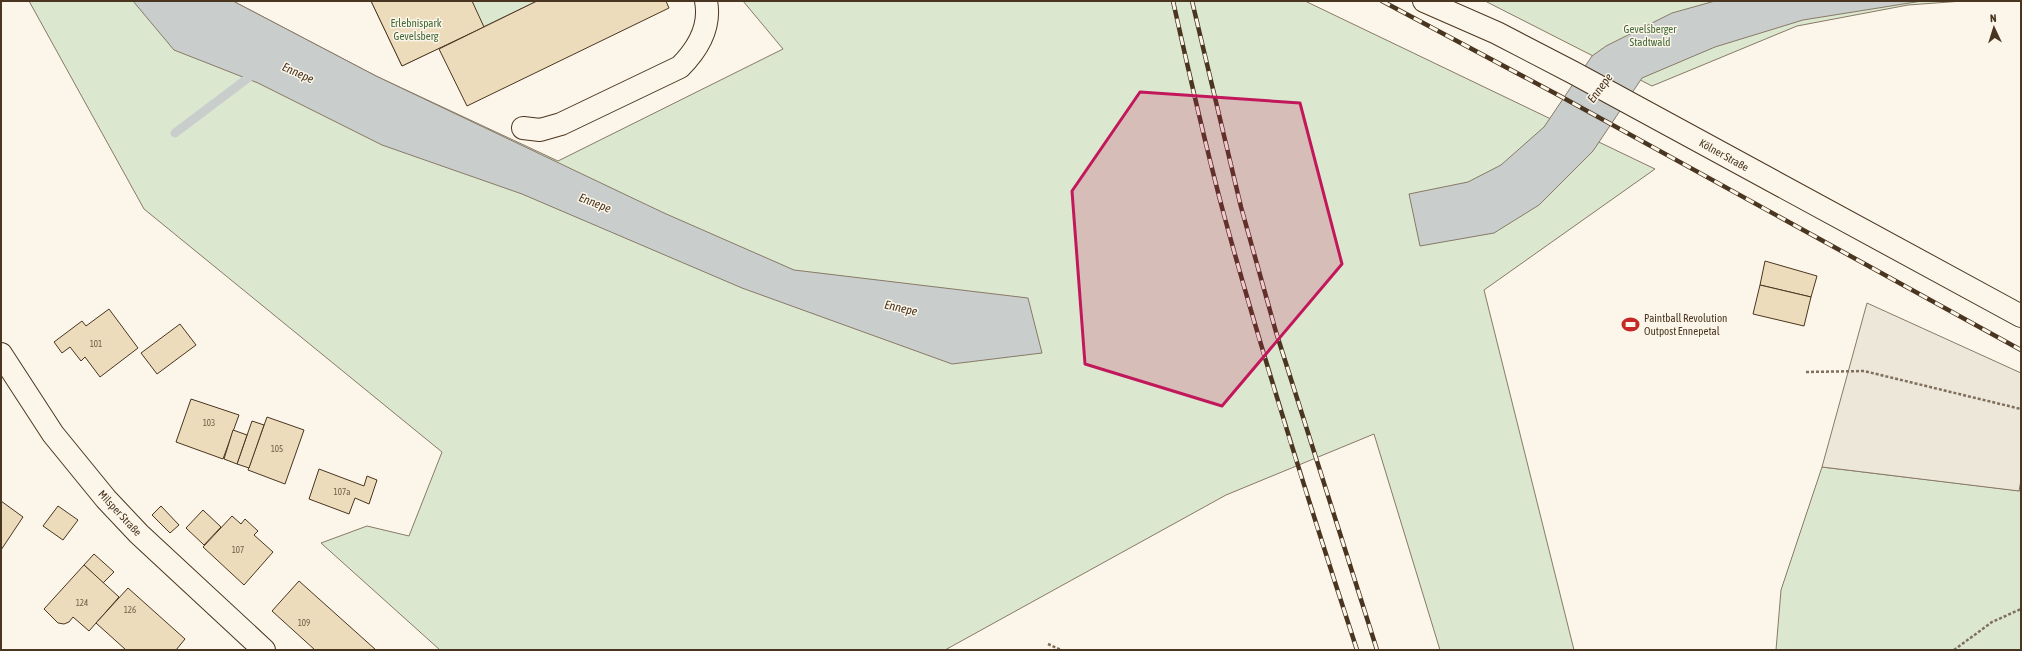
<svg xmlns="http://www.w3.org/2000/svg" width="2022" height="651" font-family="'Asap Condensed',sans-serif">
<rect width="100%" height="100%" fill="#fbf6e9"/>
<!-- green -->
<g fill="#dce7d0" stroke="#887966">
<path d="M29,1H233L376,76L558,161L783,49L743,1H1305L1655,169L1484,290L1574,650H1440L1374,434L1226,495L945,650H440L321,543L367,526L409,536L442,452L144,209Z"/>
<path d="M371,1H537L402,66Z"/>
<path d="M1485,1H1963L1908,5L1797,26L1652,86Z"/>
<path d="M1822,467L2021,491V650H1776L1781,590Z"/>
</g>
<!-- parking -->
<path fill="#ede7d9" stroke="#887966" d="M1867,303L2021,373V480L2019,491L1822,467Z"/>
<!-- water -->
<g fill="#c9cecd" stroke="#887966">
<path d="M133,1H233L376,76L664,213L794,270L1028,298L1042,353L952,364L742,288L522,194L382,145L258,83L174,50Z"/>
<path d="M1715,1H1922L1803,20L1715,47L1642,78L1593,151L1539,205L1494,233L1420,246L1409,194L1468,182L1501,165L1544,127L1592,56L1606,46L1672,13Z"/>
</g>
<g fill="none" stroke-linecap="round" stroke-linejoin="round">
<!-- stream -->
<path stroke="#c9cecd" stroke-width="9" d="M175,133L248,78L256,71"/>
</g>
<!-- building -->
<g fill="#ecdcbc" stroke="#4a3520">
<path d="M371,1H472L484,27L402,66Z"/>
<path d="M537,1H666L669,8L467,106L439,49Z"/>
<path d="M1765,261L1817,276L1811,297L1760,285Z"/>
<path d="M1760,285L1811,297L1804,326L1753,314Z"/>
<path d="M109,309L138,348L100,377L85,357L81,361L70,347L62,353L54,342L82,321L86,326Z"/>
<path d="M180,324L196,345L157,374L141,353Z"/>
<path d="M191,399L239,415L223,459L176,442Z"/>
<path d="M267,417L304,430L285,484L248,470Z"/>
<path d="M252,421L264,425L249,468L237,464Z"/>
<path d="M233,430L247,435L237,464L224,459Z"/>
<path d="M319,469L364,486L367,476L377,480L369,504L355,498L349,514L309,499Z"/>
<path d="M1,501L23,517L1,550Z"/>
<path d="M58,506L78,520L63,540L43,526Z"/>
<path d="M161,506L179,525L170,533L152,515Z"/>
<path d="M203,510L221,527L204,545L186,528Z"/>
<path d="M232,516L241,524L245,519L258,531L254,535L273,552L244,585L203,547Z"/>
<path d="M94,554L114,572L103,583L84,565Z"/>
<path d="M84,565L119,597L89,631L73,617L69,622L64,624L58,623L44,609Z"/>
<path d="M299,581L376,650H315L272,611Z"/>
<path d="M128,588L185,639L176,650H126L96,623Z"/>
</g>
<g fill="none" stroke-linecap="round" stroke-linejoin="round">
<defs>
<g id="minor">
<path d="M523,128L540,130L561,124L680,67C698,49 711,27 706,1"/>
<path d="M1,354L53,434L106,499L139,534L264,650"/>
</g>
<path id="major" d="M1424,1L1497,33L1574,73L2021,316"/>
</defs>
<!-- minor casing -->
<use href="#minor" stroke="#4a3520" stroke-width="24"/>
<!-- major casing -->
<use href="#major" stroke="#4a3520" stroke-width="24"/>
<!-- path -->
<g stroke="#7f6f5c" stroke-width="2.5" stroke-dasharray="3 2" stroke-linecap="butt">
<path d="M1806,372L1864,371L2021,409"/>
<path d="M1048,644L1061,650"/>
<path d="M1954,650L1992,622L2021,609"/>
</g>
<!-- minor -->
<use href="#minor" stroke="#fbf6e9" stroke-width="22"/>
<!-- major -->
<use href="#major" stroke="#fbf6e9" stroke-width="22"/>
<defs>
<g id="rail">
<path d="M1173,1C1189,73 1205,144 1224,215C1264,362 1310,506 1357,650"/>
<path d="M1192,1L1241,207L1276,332L1377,650"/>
<path d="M1382,1L1560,96L2021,350"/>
</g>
</defs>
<!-- rail casing -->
<use href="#rail" stroke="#4a3520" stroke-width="4.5"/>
<!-- rail -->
<use href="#rail" stroke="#fbf6e9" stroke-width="3" stroke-dasharray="9" stroke-linecap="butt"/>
</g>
<!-- marked area -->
<path fill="#c2185b" fill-opacity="0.2" stroke="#c2185b" stroke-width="3" stroke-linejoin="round" d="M1140,92L1300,103L1342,264L1222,406L1085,364L1072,191Z"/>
<!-- icons -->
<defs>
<symbol id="stadium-bare" viewBox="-9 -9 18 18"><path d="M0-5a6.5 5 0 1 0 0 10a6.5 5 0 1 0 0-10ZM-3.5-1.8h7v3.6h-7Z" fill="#c62828" stroke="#fbf6e9" stroke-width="2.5" paint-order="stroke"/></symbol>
</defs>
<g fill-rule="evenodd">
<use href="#stadium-bare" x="1618" y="312" width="25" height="25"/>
</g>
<g text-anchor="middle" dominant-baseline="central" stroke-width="3" stroke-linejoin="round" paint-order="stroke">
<!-- number labels -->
<g font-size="9" fill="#725f47">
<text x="96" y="344">101</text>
<text x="209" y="423">103</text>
<text x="277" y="449">105</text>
<text x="342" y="492">107a</text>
<text x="238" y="550">107</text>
<text x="82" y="603">124</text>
<text x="130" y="610">126</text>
<text x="304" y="623">109</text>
</g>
<!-- park labels -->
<g font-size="11" fill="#436837" stroke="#fbf6e9">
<text x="416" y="23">Erlebnispark<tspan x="416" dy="13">Gevelsberg</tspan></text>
<text x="1650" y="29">Gevelsberger<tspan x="1650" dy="13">Stadtwald</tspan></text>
</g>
<!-- street labels -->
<g font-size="11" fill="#4a3520" stroke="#fbf6e9">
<text transform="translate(1724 155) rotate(29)">Kölner Straße</text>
<text transform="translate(120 513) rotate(47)">Milsper Straße</text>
</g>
<!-- poi labels -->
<g font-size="11" fill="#4a3520" stroke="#fbf6e9" text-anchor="start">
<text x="1644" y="318">Paintball Revolution<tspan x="1644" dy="13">Outpost Ennepetal</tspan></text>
</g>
<!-- water labels -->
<g font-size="12" font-style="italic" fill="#4a3520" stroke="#fbf6e9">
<text transform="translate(298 73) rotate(24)">Ennepe</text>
<text transform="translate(1600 88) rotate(-53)">Ennepe</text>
<text transform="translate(595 203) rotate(22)">Ennepe</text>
<text transform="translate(901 308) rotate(13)">Ennepe</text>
</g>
</g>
<!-- border -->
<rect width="2022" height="651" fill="none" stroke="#4a3520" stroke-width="4"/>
<!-- north arrow -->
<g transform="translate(1994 28) rotate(356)" stroke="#fbf6e9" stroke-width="3" paint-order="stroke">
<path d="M0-3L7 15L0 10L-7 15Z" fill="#4a3520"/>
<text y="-6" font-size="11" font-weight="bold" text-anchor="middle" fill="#4a3520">N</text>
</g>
</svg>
